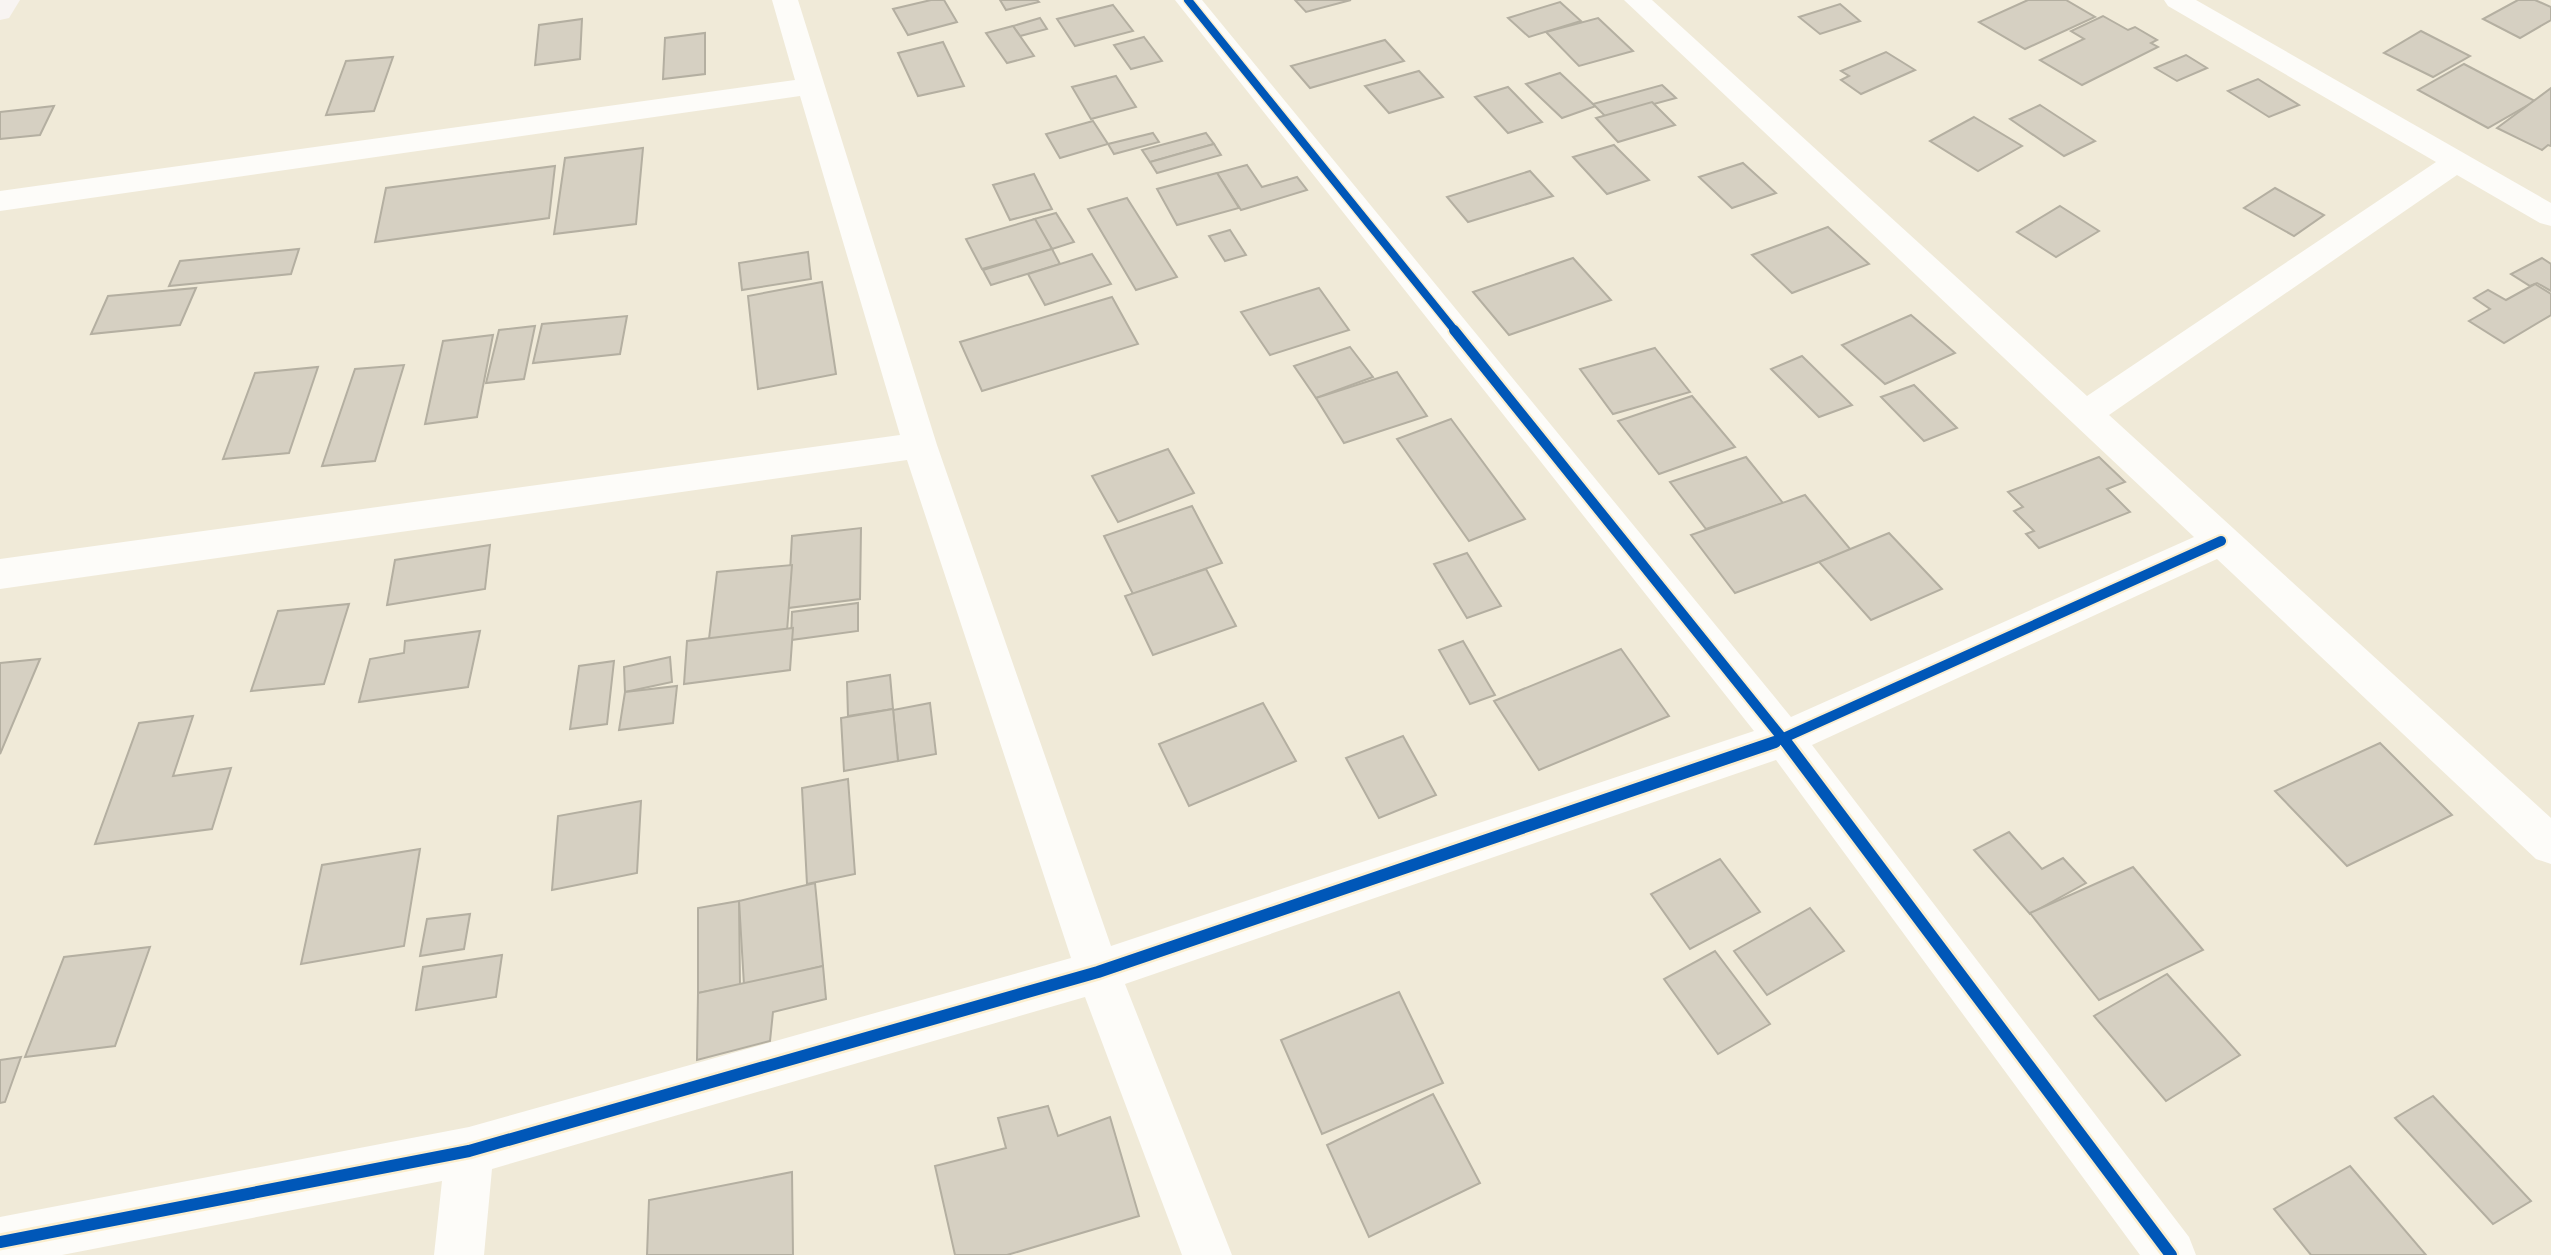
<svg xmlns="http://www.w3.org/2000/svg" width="2551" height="1255" font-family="Barlow,sans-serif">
<rect width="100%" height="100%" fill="#f0ead8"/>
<!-- building -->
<g fill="#d6d0c2" stroke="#b4afa1" stroke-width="2">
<path d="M931,0H944L957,22L908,35L893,9Z"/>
<path d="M1000,0H1037L1039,2L1006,10Z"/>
<path d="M1295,0H1351L1306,12Z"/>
<path d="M2028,0H2066L2095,17L2025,49L1979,22Z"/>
<path d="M2518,0H2535L2551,7V20L2520,38L2483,19Z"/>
<path d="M1560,2L1581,21L1529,37L1508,18Z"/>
<path d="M1840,4L1860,21L1820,34L1799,17Z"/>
<path d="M1113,5L1133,31L1075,46L1057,19Z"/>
<path d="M2103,16L2128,30L2135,27L2157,40L2151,43L2158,47L2082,85L2040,60L2084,39L2071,31Z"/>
<path d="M1040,18L1047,29L1020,36L1013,26Z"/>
<path d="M1598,18L1633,51L1579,66L1546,32Z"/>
<path d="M582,19L580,59L535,65L539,25Z"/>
<path d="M1013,26L1034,56L1007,63L986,33Z"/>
<path d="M2421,31L2470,56L2433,77L2384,53Z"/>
<path d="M705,33V74L663,79L665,38Z"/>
<path d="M1144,37L1162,61L1131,69L1114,45Z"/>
<path d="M1385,40L1404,61L1310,88L1291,66Z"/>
<path d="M943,42L964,86L918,96L898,53Z"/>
<path d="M1886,52L1915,70L1861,94L1841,80L1849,76L1841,71Z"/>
<path d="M2186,55L2207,68L2177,81L2155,68Z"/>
<path d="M393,57L374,111L326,115L346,61Z"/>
<path d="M2464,64L2535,101L2488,128L2418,90Z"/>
<path d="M1419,71L1443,97L1389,113L1365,86Z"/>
<path d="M1560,73L1593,104L1596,106L1562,118L1526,84Z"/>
<path d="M1116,76L1136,107L1091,119L1072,87Z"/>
<path d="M2258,79L2299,105L2269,117L2228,91Z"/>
<path d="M1662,85L1676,98L1606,117L1593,104Z"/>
<path d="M1508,87L1542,122L1508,133L1475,97Z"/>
<path d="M2551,88V146L2548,145L2542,150L2497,128Z"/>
<path d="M1652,102L1675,125L1618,142L1596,118Z"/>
<path d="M2040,105L2095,141L2064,156L2010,119Z"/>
<path d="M54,106L40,135L0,139V112Z"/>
<path d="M1974,117L2022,146L1978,171L1930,141Z"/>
<path d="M1093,121L1108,144L1060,158L1046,134Z"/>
<path d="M1153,133L1159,142L1114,154L1108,144Z"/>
<path d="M1206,133L1214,144L1150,162L1142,150Z"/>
<path d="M1214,144L1221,155L1157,173L1150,162Z"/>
<path d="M1614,145L1649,180L1607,194L1573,157Z"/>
<path d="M643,148L636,224L554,234L565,158Z"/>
<path d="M1743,163L1776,193L1732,208L1699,177Z"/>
<path d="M1247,165L1262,187L1297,177L1307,190L1241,210L1217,173Z"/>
<path d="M555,166L549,218L375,242L386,188Z"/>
<path d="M1530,171L1553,196L1468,222L1447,197Z"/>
<path d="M1217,173L1239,208L1177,225L1157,189Z"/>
<path d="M1034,174L1052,209L1010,220L993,185Z"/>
<path d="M2275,188L2324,215L2294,236L2244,208Z"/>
<path d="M1127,198L1177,277L1136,290L1088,209Z"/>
<path d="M2060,206L2099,231L2056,257L2017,232Z"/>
<path d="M1056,213L1074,242L1052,249L1034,219Z"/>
<path d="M1035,219L1052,249L982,269L966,239Z"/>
<path d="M1828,227L1869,264L1792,293L1752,255Z"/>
<path d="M1230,230L1246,255L1225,261L1209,236Z"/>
<path d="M299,249L291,274L169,286L180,261Z"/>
<path d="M1052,249L1060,264L991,285L983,270Z"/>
<path d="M808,252L811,279L742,290L739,263Z"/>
<path d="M1092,254L1111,284L1045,305L1028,274Z"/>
<path d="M1573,258L1611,300L1509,335L1473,292Z"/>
<path d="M2542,258L2551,264V291L2537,283L2530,286L2511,274Z"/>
<path d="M822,282L836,374L758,389L748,296Z"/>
<path d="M2535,284L2551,294V315L2504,343L2469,321L2490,309L2474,298L2488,290L2506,300Z"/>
<path d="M196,288L180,325L91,334L108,296Z"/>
<path d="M1319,288L1349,330L1270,355L1241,312Z"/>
<path d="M1112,297L1138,344L982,391L960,342Z"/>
<path d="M1911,315L1955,353L1885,384L1842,345Z"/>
<path d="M627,316L620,354L533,363L542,324Z"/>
<path d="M535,326L524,379L486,383L499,330Z"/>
<path d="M493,335L477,417L425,424L443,341Z"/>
<path d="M1350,347L1373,377L1316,398L1294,366Z"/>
<path d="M1655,348L1690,392L1613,414L1580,369Z"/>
<path d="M1802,356L1852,405L1819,417L1771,369Z"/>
<path d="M404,365L375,461L322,466L355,369Z"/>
<path d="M318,367L289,453L223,459L255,373Z"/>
<path d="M1397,372L1427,416L1344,443L1316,398Z"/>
<path d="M1914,385L1957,428L1924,441L1881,397Z"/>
<path d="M1692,396L1735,447L1659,474L1618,421Z"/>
<path d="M1451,419L1525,519L1469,541L1397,439Z"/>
<path d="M1168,449L1194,493L1118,522L1092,476Z"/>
<path d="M1746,457L1783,503L1706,529L1670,482Z"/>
<path d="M2099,457L2125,482L2107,489L2130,512L2039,548L2026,534L2034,531L2014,511L2023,507L2008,492Z"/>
<path d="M1805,495L1851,550L1735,593L1691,535Z"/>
<path d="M1192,506L1222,563L1133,594L1104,536Z"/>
<path d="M861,528L860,599L788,608L792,536Z"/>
<path d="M1889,533L1942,589L1871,620L1819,562Z"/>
<path d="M490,545L485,589L387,605L395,560Z"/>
<path d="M1467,553L1501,606L1467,618L1434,564Z"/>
<path d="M792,565L787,631L709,639L717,572Z"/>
<path d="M1206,569L1236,626L1153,655L1125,596Z"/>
<path d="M858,603V631L791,640L792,612Z"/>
<path d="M349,604L324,684L251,691L278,611Z"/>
<path d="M793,628L790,670L684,684L687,641Z"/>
<path d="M480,631L468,687L359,702L370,659L404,653L405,641Z"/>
<path d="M1463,641L1495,695L1470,704L1439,650Z"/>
<path d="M1621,649L1669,716L1539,770L1494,701Z"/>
<path d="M670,657L672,682L625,692L624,667Z"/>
<path d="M40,659L0,754V663Z"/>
<path d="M614,661L607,724L570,729L579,666Z"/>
<path d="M890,675L893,709L848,716L847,682Z"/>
<path d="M677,686L673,723L619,730L625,692Z"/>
<path d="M930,703L936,754L898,761L893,710Z"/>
<path d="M1263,703L1296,761L1189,806L1159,744Z"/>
<path d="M893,709L898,761L844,771L841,718Z"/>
<path d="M193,716L173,776L231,768L212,829L95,844L139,723Z"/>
<path d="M1403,736L1436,795L1379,818L1346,758Z"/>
<path d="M2380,743L2452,815L2347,866L2275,791Z"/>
<path d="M848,779L855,874L807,884L802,788Z"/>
<path d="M641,801L637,873L552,890L558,816Z"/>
<path d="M2009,832L2042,869L2063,858L2086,883L2030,914L1974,850Z"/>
<path d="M420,849L404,946L301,964L322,865Z"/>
<path d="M1720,859L1760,912L1690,949L1651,894Z"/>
<path d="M2133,867L2203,950L2099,1000L2030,913Z"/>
<path d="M815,883L823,966L744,985L739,901Z"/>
<path d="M739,901L740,985L698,993V908Z"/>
<path d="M1810,908L1844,951L1767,995L1734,951Z"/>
<path d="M470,914L464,949L420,956L427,919Z"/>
<path d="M150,947L115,1046L25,1057L64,957Z"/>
<path d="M1715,951L1770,1024L1718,1054L1664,979Z"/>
<path d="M502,955L496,997L416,1010L423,967Z"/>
<path d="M823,966L826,999L773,1012L770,1041L697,1060L698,993Z"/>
<path d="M2167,974L2240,1055L2166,1101L2094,1016Z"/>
<path d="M1399,992L1443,1083L1322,1134L1281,1040Z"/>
<path d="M21,1057L5,1102L0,1103V1060Z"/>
<path d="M1433,1094L1480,1183L1369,1237L1327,1145Z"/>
<path d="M2433,1096L2531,1201L2493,1224L2395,1118Z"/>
<path d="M1048,1106L1058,1136L1110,1117L1139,1216L1007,1255H955L935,1166L1006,1148L998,1118Z"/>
<path d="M2350,1166L2426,1255H2311L2274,1209Z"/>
<path d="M792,1172L793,1255H647L649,1200Z"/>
</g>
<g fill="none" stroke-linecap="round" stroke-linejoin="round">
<!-- street -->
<path fill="#fdfcf9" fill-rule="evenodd" d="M772,0H798L937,445L1111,946L1754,731L1175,0H1202L1791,717L2194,537L1624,0H1652L2087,396L2436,162L2168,6L2164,0H2196L2551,203V226L2540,223L2457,175L2109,415L2551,818V864L2536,859L2217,559L1812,745L2189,1237L2196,1255H2140L1776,760L1125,984L1232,1255H1182L1085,997L492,1169L484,1255H434L442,1181L62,1255H0V1217L469,1127L1071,958L907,460L0,589V559L900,435L800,96L0,211V191L795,80Z"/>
<!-- secondary -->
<path fill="#f8f4f2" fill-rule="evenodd" d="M0,0H20L9,18L0,20Z"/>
<defs>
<path id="cycleway-far2" d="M1188,0L1456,332"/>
<g id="cycleway-far1">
<path d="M1454,330L1787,744"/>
<path d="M1770,744L2221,541"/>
</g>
<g id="cycleway">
<path d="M1786,742L2171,1255"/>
<path d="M0,1242L469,1151L1098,972L1775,742"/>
</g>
</defs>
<!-- cycleway-far2 casing -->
<use href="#cycleway-far2" stroke="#fbeece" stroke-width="11"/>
<!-- cycleway-far1 casing -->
<use href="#cycleway-far1" stroke="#fbeece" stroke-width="14"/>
<!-- cycleway casing -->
<use href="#cycleway" stroke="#fbeece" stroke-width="17"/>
<!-- cycleway-far2 -->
<use href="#cycleway-far2" stroke="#0057b8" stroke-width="8"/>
<!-- cycleway-far1 -->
<use href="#cycleway-far1" stroke="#0057b8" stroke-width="10"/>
<!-- cycleway -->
<use href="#cycleway" stroke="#0057b8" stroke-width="12"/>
</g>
</svg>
